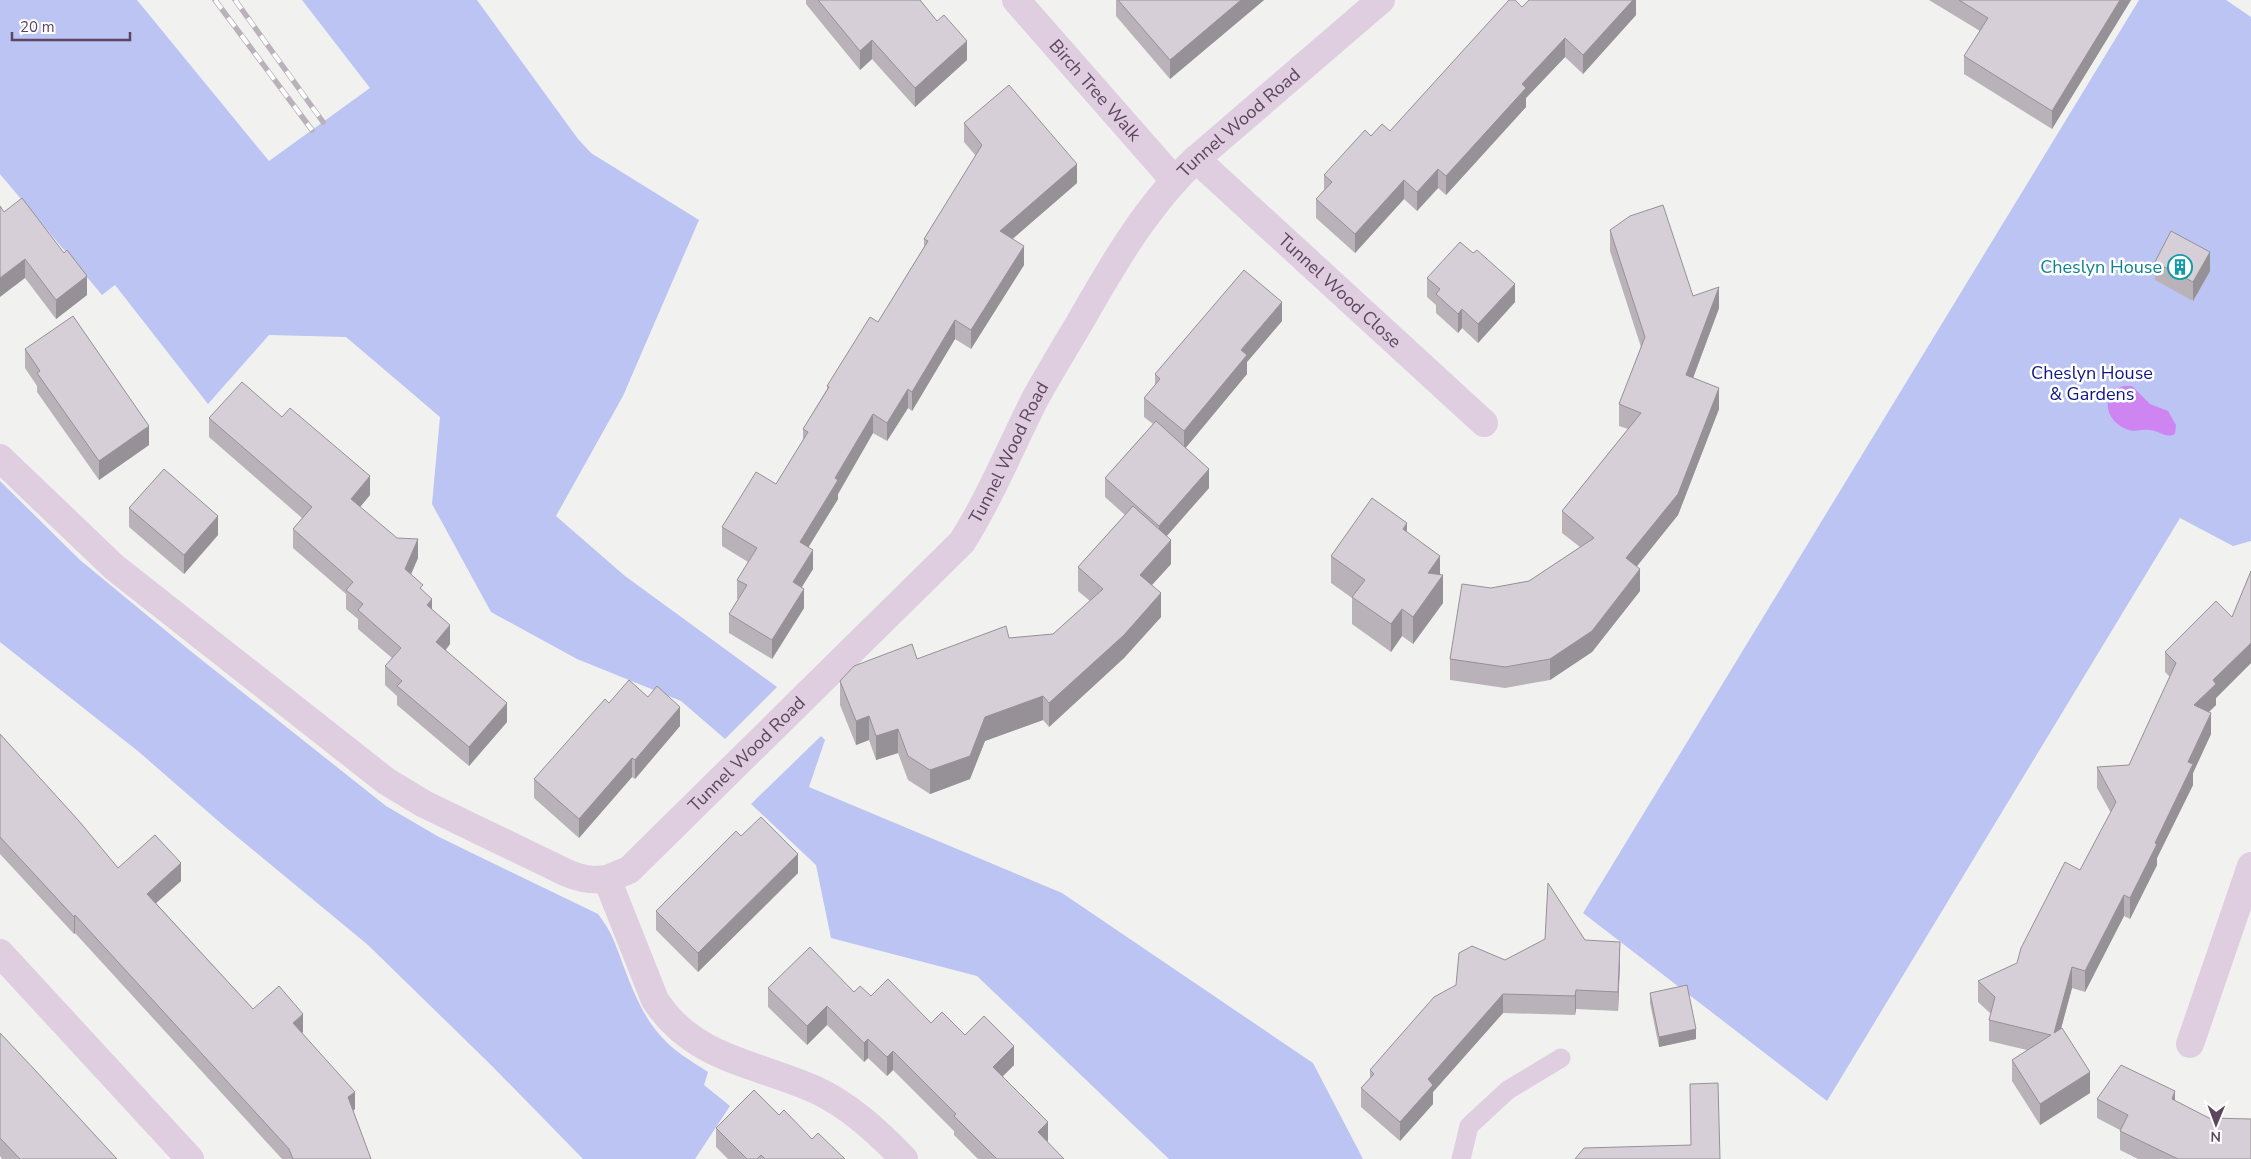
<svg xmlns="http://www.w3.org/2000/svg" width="2251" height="1159" font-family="'Nunito Sans',sans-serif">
<rect width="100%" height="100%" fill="#f1f2ef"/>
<!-- green -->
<g fill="#bbc4f2">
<path d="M0,0H137L269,161L370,88L302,0H477L578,139L591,153L699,220L623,396L556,516L625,576L777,687L725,739L681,701L577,659L491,612L432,504L440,417L346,337L269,335L208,404L115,285L102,295L0,174Z"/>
<path d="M2139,0H2226L2251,17V541L2233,546L2180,518L1827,1101L1583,913Z"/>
<path d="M0,481L80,560L188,649L386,806L439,837L598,914C604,922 610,931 614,941C627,973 636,1007 659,1034C672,1050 691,1061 708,1072L704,1085L730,1106L695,1159H583L492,1066L368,945L224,826L139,752L0,642Z"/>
<path d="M821,736L825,740L809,787L1062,893L1313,1063L1363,1159H1169L977,976L831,938L816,865L751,804Z"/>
</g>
<!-- water -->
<path fill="#ce85f2" d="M2123,386H2132L2150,404L2168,411L2176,425L2175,434C2165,439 2159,430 2149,430C2140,429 2135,433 2126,429C2106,421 2099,395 2123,386Z"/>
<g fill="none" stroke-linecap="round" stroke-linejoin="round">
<!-- service -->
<path stroke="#dfcde0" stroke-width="19" d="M1461,1159L1469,1126L1508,1090L1561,1058"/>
<!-- minor -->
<g stroke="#dfcde0" stroke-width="28">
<path id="s1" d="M1016,0L1174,180"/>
<path id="s2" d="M1196,159L1484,423"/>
<path d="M0,458L114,567L386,781L424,804L567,873C581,879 592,881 607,879L655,1000C693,1059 755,1063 814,1089C849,1105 878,1132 904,1159"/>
<path id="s3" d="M607,879L629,870L962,542C991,496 1011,446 1036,397C1050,372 1065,347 1080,322C1113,264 1147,205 1196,159L1381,0"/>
<path d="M0,953L190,1159"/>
<path d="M2190,1044L2251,866"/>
</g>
<defs>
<g id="rail">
<path d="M215,0L312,130"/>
<path d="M235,0L323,122"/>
</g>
</defs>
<!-- rail casing -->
<use href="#rail" stroke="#bab1ba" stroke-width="5.5"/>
<!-- rail -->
<use href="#rail" stroke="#fff" stroke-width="4" stroke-dasharray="11" stroke-linecap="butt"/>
</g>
<!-- wall -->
<g fill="#b9b2b9">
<path d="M806,0H920L967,60L915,107L872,59L860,70L806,4Z"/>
<path d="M1116,0H1264L1170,79L1116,16Z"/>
<path d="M1636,0V15L1583,74L1565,57L1526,98V107L1446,195L1438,188L1417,211L1404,199L1355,253L1316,218V199L1324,190V175L1371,136L1390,131L1522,7Z"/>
<path d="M1929,0H2131L2052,129L1964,74V56L1980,31Z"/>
<path d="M964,123L1077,183L1013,238L1024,265L971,349L955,339L912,411L908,408L887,441L873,433L838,494V499L808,547L813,569L802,587L804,608L772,659L729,633V614L738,599H737V580L748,562L722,546V527L776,484L803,441V429L827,389V386L878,322L924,247V239L976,156L964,142Z"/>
<path d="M4,212L87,295L56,319L25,278Z"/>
<path d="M1610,230L1693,296L1719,308L1693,378L1719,409L1678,515L1636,566L1640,591L1592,652L1550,680L1505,688L1450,680V659L1491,588L1529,581L1580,547L1562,533V511L1628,429L1619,426V404L1641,347L1610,251Z"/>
<path d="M2155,262L2210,271L2193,301L2155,280Z"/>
<path d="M1427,278L1515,302L1478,343L1462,328L1458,333L1436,313V305L1427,297Z"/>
<path d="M1282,321L1247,362V374L1185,448L1209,488L1166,536L1171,564L1152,585L1161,617L1124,658L1049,727L1043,720L985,741L970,779L930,794L908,780L898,753L876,760L869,740L856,745L840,705V681L917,659L1009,638L1053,634L1090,601L1078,591V567L1125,515L1105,497V478L1153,424L1144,417V398L1155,385V374Z"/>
<path d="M25,349L149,445L99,480L37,392V386L25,368Z"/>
<path d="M209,418L370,495L360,507L418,558L411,574L423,591L450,644L446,650L507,722L469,766L397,705V696L385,685V666L392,658L358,629V619L346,609V594L293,548V529L302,518L209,437Z"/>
<path d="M129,508L218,535L184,574L129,527Z"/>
<path d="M1407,532L1440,575L1443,603L1413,644L1402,636L1391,652L1352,624V598L1331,583V556Z"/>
<path d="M2251,571V663L2216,698V705L2209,712L2211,734L2193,773V785L2157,858V865L2130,919L2124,916L2085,992L2072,988L2061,1029L2090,1093L2040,1125L2012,1081V1060L2027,1050L1989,1041V1020L1991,1014L1978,1002V981L2017,963L2080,870L2111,813L2097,788V767L2129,765L2170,677L2165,672V652L2232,617Z"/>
<path d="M609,703L680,726L635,779L632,777L579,838L534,798V779Z"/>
<path d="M0,734L118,868L181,881L156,903L253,1009L303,1032L302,1033L355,1109L353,1111L371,1159H282L75,933L74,934L0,854Z"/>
<path d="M741,836L798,873L698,972L656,930V911Z"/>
<path d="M1585,940L1620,961L1618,1011L1576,1009L1575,1015L1503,1013L1433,1092V1104L1400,1141L1361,1107V1088L1370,1078V1070L1456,985L1505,960Z"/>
<path d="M768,988L854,992L871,996L931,1023L965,1035L1014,1065L1003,1076L1048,1141L1047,1142L1064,1159H978L954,1135V1131L893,1070L887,1076L868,1058L864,1062L827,1025L807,1045L768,1007Z"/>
<path d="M1650,993L1696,1039L1659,1047L1650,1003Z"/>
<path d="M0,1033L117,1159H2L0,1156Z"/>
<path d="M2097,1099L2175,1101L2209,1118L2251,1159H2138L2120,1150V1130L2097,1118Z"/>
<path d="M779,1115L812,1139L845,1159H728L716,1147V1128Z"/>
</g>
<!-- shaded-wall -->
<g fill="#969196">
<path d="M1241,0H1264L1170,79V60Z"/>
<path d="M1633,0H1636V15L1583,74V55Z"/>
<path d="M2120,0H2131L2052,129V111Z"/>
<path d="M1565,38V57L1526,98V107L1446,195V176L1522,84Z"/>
<path d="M872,40V59L860,70V51Z"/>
<path d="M967,41V60L915,107V88Z"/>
<path d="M1077,164V183L1000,250V231Z"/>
<path d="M1438,169V188L1417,211V192Z"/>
<path d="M1404,180V199L1355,253V234Z"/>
<path d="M1024,246V265L971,349V330Z"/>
<path d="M2210,252V271L2193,301V282Z"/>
<path d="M25,259V278L0,297V278Z"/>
<path d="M87,276V295L56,319V300Z"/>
<path d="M1515,284V302L1478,343V324Z"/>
<path d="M1719,287V308L1686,397V375Z"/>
<path d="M1282,302V321L1247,362V374L1184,450V431L1241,350Z"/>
<path d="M1462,309V328L1458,333V314Z"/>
<path d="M955,320V339L912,411V392Z"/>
<path d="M1719,388V409L1678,515L1626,580V558Z"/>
<path d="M908,389V408L887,441V423Z"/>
<path d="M873,414V433L838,494V499L800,561V542L835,478Z"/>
<path d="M149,426V445L99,480V461Z"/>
<path d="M1209,469V488L1159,545V526Z"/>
<path d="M370,476V495L351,518V499Z"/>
<path d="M218,516V535L184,574V555Z"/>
<path d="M1407,523V550L1403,529Z"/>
<path d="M418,539V558L405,588V569Z"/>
<path d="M1171,540V564L1140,598V575Z"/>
<path d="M813,550V569L793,601V582Z"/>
<path d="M1440,556V579L1443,575V603L1413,644V617L1428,573Z"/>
<path d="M1640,569V591L1592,652L1550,680V659Z"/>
<path d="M804,589V608L772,659V640Z"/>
<path d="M1161,593V617L1124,658L1049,727V703Z"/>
<path d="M432,599V618L427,605Z"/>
<path d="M1402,609V636L1391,652V624Z"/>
<path d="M450,625V644L436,661V642Z"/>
<path d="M2251,643V663L2216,698V705L2194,726V705L2213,680Z"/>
<path d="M1043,696V720L985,741L970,779L930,794V770L985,717Z"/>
<path d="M507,703V722L469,766V747Z"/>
<path d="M680,707V726L635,779V760Z"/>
<path d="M2211,713V734L2193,773V785L2157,858V865L2130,919V898L2188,762Z"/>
<path d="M869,716V740L856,745V721Z"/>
<path d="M898,729V753L876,760V736Z"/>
<path d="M632,758V777L579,838V819Z"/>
<path d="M798,854V873L698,972V953Z"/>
<path d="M181,863V881L147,911V894Z"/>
<path d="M2124,895V916L2085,992V971Z"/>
<path d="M75,915V933L74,934V917Z"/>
<path d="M1620,942V961L1618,1011V992Z"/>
<path d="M2072,967V988L2054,1054V1033Z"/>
<path d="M1576,990V1009L1575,1015V996Z"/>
<path d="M1503,994V1013L1433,1092V1104L1400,1141V1122L1428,1079Z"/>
<path d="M827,1006V1025L807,1045V1026Z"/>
<path d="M303,1014V1032L293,1041V1023Z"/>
<path d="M1696,1029V1039L1659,1047V1037Z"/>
<path d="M868,1039V1058L864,1062V1043Z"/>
<path d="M1014,1046V1065L993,1086V1067Z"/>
<path d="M893,1051V1070L887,1076V1057Z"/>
<path d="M2090,1072V1093L2040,1125V1104Z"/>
<path d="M2175,1091V1110L2172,1099Z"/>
<path d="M355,1092V1109L348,1115V1097Z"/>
<path d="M1048,1122V1141L1038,1151V1132Z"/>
</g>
<!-- building -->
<g fill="#d7cfd7" stroke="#969196">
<path d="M818,0H920L937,21L944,15L967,41L915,88L872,40L860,51Z"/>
<path d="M1118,0H1241L1170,60Z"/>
<path d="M1509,0H1515L1522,7L1529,0H1633L1583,55L1565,38L1522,84L1526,88L1446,176L1438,169L1417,192L1404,180L1355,234L1316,199L1332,182L1324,175L1365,130L1371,136L1382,124L1390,131Z"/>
<path d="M1959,0H2120L2052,111L1964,56L1988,18Z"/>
<path d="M1009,85L1077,164L1000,231L1024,246L971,330L955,320L912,392L908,389L887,423L873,414L835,478L838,480L800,542L813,550L793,582L804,589L772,640L729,614L747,585L737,580L757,548L722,527L756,472L776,484L808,432L803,429L829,387L827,386L870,317L878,322L928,241L924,239L982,145L964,123Z"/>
<path d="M22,198L64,253L67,250L87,276L56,300L25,259L0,278V206L4,212Z"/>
<path d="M1663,205L1693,296L1719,287L1686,375L1719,388L1678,494L1626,558L1640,569L1592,631L1550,659L1505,667L1450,659L1462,584L1491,588L1529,581L1594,538L1562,511L1641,413L1619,404L1645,337L1610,230L1630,216Z"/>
<path d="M2171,231L2210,252L2193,282L2155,262Z"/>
<path d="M1460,242L1473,253L1477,250L1515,284L1478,324L1462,309L1458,314L1436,294L1440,289L1427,278Z"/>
<path d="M1244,270L1282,302L1241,350L1247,355L1184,431L1144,398L1160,379L1155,374Z"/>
<path d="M73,316L149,426L99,461L37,373L40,371L25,349Z"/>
<path d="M242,382L282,417L290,408L370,476L351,499L397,538L418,539L405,569L423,585L420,588L432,599L427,605L450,625L436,642L507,703L469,747L397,686L402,681L385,666L401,648L358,610L363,604L346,590L353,582L293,529L312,507L209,418Z"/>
<path d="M1156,421L1209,469L1159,526L1105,478Z"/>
<path d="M164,469L218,516L184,555L129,508Z"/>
<path d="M1372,498L1407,523L1403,529L1440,556L1428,573L1443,575L1413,617L1402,609L1391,624L1352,597L1365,580L1331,556Z"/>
<path d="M1133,506L1171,540L1140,575L1161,593L1124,635L1049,703L1043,696L985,717L970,756L930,770L908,756L898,729L876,736L869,716L856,721L840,681L854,666L912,644L917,659L1006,626L1009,638L1053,634L1103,589L1078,567Z"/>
<path d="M2251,571V643L2213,680L2216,684L2194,705L2211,713L2188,762L2193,764L2155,843L2157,844L2130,898L2124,895L2085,971L2072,967L2054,1033L2062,1028L2090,1072L2040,1104L2012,1060L2051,1035L1989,1020L1995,997L1978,981L2017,963L2021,948L2065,862L2080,870L2116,802L2097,767L2129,765L2176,663L2165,652L2216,601L2232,617Z"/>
<path d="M629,680L648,697L657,686L680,707L635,760L632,758L579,819L534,779L605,699L609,703Z"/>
<path d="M0,734L79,821L118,868L155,835L181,863L147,894L253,1009L279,986L303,1014L293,1023L355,1092L348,1097L371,1159H293L289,1149L75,915L74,917L0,837Z"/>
<path d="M761,817L798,854L698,953L656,911L736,831L741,836Z"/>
<path d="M1548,883L1585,940L1620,942L1618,992L1576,990L1575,996L1503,994L1428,1079L1433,1085L1400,1122L1361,1088L1374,1074L1370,1070L1434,997L1456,985L1459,953L1472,946L1505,960L1545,939Z"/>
<path d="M810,947L854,992L860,986L871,996L888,979L931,1023L942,1012L965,1035L984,1016L1014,1046L993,1067L1048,1122L1038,1132L1064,1159H997L954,1116L956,1114L893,1051L887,1057L868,1039L864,1043L827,1006L807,1026L768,988Z"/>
<path d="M1687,985L1696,1029L1659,1037L1650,993Z"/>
<path d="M0,1033L35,1070L117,1159H20L0,1138Z"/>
<path d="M2121,1065L2175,1091L2172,1099L2209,1118L2251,1119V1159H2178L2120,1131L2128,1115L2097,1099Z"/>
<path d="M1718,1083L1720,1159H1575L1584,1148L1691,1145L1690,1084Z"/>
<path d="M754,1090L779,1115L784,1110L812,1139L818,1133L845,1159H765L761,1155L757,1159H747L716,1128Z"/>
</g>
<!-- icons -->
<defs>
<symbol id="building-ring" viewBox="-11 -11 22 22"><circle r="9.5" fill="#fff" stroke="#0f9aa8" stroke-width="1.5"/><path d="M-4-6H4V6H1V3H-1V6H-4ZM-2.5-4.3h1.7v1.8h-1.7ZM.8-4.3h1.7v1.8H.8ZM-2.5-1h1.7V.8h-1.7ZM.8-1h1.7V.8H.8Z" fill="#0f9aa8"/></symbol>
</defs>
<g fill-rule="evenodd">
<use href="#building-ring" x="2166" y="253" width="28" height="28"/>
</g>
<g text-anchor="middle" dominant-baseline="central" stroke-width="5" stroke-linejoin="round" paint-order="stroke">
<!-- street labels -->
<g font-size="18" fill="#5d465f" stroke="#fff">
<text stroke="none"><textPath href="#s1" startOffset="120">Birch Tree Walk</textPath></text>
<text stroke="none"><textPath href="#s3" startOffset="998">Tunnel Wood Road</textPath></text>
<text stroke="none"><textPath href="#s2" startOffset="195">Tunnel Wood Close</textPath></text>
<text stroke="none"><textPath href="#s3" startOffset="592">Tunnel Wood Road</textPath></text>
<text stroke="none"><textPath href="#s3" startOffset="189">Tunnel Wood Road</textPath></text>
</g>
<!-- culture labels -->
<g font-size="18" fill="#0d838f" stroke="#fff" text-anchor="end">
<text x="2162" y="267">Cheslyn House</text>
</g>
<!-- park labels -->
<g font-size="18" fill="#101686" stroke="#fff">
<text x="2092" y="373">Cheslyn House<tspan x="2092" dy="21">&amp; Gardens</tspan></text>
</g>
</g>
<!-- north arrow -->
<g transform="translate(2216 1124) rotate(181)" stroke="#ffffff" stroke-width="4" paint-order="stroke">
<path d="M0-4L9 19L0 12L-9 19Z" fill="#5d465f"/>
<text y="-8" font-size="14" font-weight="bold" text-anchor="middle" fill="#5d465f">N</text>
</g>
<!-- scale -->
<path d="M12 32v8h118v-8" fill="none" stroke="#5d465f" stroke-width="2.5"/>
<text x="20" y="32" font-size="15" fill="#5d465f" stroke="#ffffff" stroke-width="4" paint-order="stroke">20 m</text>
</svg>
